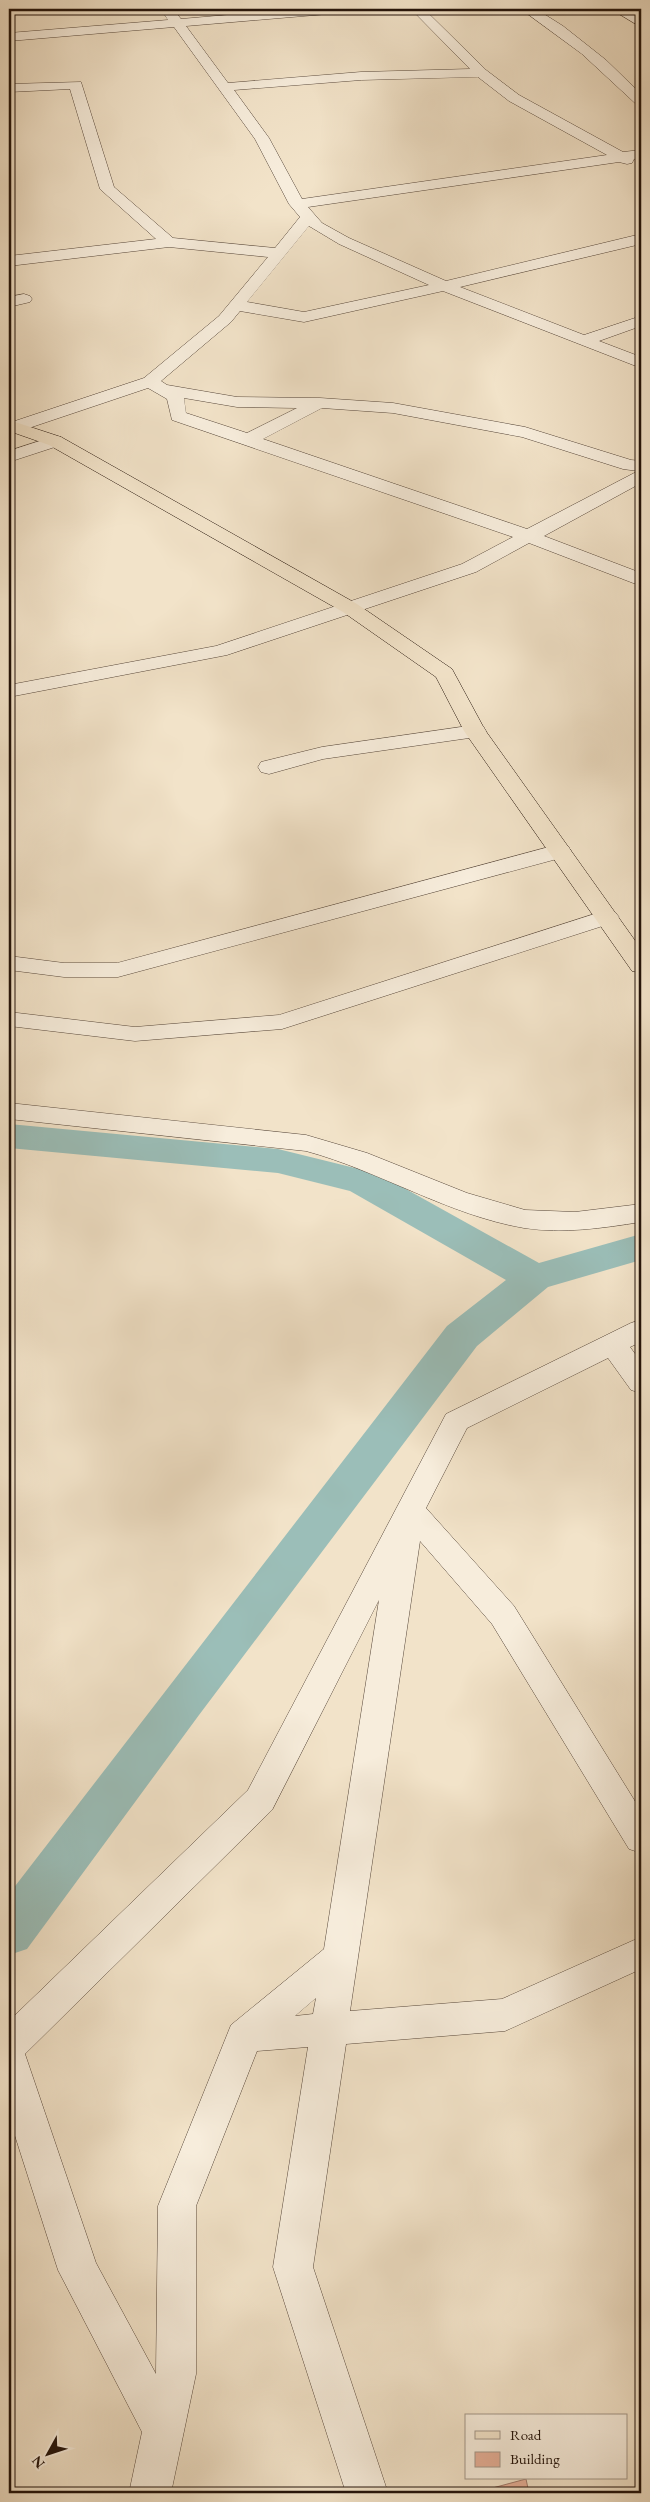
<svg xmlns="http://www.w3.org/2000/svg" width="650" height="2502" font-family="'EB Garamond',serif">
<rect width="100%" height="100%" fill="#f2e3c9"/>
<filter id="stains"><feTurbulence type="fractalNoise" baseFrequency=".004" numOctaves="4"/><feColorMatrix values="0 0 0 0 .2 0 0 0 0 .09 0 0 0 0 .02 0 0 0 .5 -.17"/></filter>
<radialGradient id="worn" r=".72"><stop offset=".6" stop-color="#630" stop-opacity="0"/><stop offset="1" stop-color="#630" stop-opacity=".3"/></radialGradient>
<g fill="none" stroke-linecap="round" stroke-linejoin="round">
<!-- canal -->
<path fill="#9bbeb8" fill-rule="evenodd" d="M9,1124L278,1149L363,1170L377,1173L539,1263L641,1234V1260L548,1287L477,1346L199,1715L27,1949L9,1955V1894L447,1326L506,1280L350,1191L278,1173L9,1148Z"/>
</g>
<!-- building -->
<path fill="#e5af97" stroke="#a07a6a" d="M526,2479L529,2493H474Z"/>
<g fill="none" stroke-linecap="round" stroke-linejoin="round">
<defs>
<g id="minor">
<path d="M161,9H173L181,19L297,9H345L339,13L186,26L228,83L361,72L470,69L411,9H424L486,70L519,95L623,152L641,150V158L634,159L632,163L627,164L619,162L308,207L322,223L349,238L446,281L641,234V244L460,287L584,335L641,316V326L599,341L641,357V368L443,291L304,322L240,311L231,322L161,381L167,385L237,397L320,398L393,403L525,427L631,460L641,461V483L544,536L641,573V586L529,543L476,572L227,655L9,697V685L216,646L462,564L513,537L172,420L167,399L148,388L20,431H9V423L144,378L219,316L268,257L169,247L9,266V256L156,239L100,189L70,89L9,92V84L81,82L114,187L173,238L275,248L300,217L289,204L255,139L174,27L9,41V33L168,20ZM478,77L509,101L607,155L302,199L269,138L234,90L361,80ZM309,226L339,244L429,285L304,312L247,302ZM184,398L237,407L297,408L247,433L186,413ZM322,408L393,413L522,437L623,469L638,471L527,529L263,439Z"/>
<path d="M521,9H536L563,26L606,60L641,94V105L636,104L582,54Z"/>
<path d="M611,9H626L641,18V27Z"/>
<path d="M24,294L30,296L32,299L30,302L9,307V297Z"/>
<path d="M55,436L61,437L64,441L61,445L9,462V451Z"/>
<path d="M475,725L483,726L486,731L483,736L323,759L269,774L261,772L258,767L261,762L322,747Z"/>
<path d="M560,844L568,846L571,851L568,856L118,977H64L9,970V956L64,963H117Z"/>
<path d="M607,910L615,912L619,917L615,922L282,1029L135,1041L9,1026V1012L135,1027L279,1015Z"/>
<path d="M9,1103L306,1135L367,1153L467,1193L525,1210L575,1212L641,1204V1222C603,1228 563,1234 524,1228C448,1215 380,1171 306,1151L9,1119Z"/>
<path d="M641,1320V1342L630,1347L641,1362V1393L631,1390L608,1358L467,1428L426,1508L514,1606L641,1811V1853L629,1849L492,1624L420,1541L350,2011L502,1999L641,1937V1969L505,2031L346,2044L313,2267L388,2493H346L273,2267L308,2047L257,2051L196,2206V2374L171,2493H129L142,2432L58,2270L9,2117V2021L248,1790L446,1414L631,1323ZM379,1600L324,1949L231,2025L158,2206L156,2374L96,2263L25,2054L272,1810ZM316,1998L313,2014L295,2016Z"/>
</g>
<path id="major" d="M9,420L61,437L357,604L452,669L485,730L641,949V973L632,971L464,731L436,677L343,612L49,445L9,431Z"/>
</defs>
<!-- minor casing -->
<use href="#minor" stroke="#57473a" stroke-width="1"/>
<!-- major casing -->
<use href="#major" stroke="#23130a" stroke-width="1"/>
<!-- minor -->
<use href="#minor" fill="#f7eddc" fill-rule="evenodd"/>
<!-- major -->
<use href="#major" fill="#f2e3c9" fill-rule="evenodd"/>
</g>
<!-- margin -->
<rect width="650" height="2502" fill="none" stroke="#f2e3c9" stroke-width="30"/>
<rect x="10" y="10" width="630" height="2482" fill="none" stroke="#23130a" stroke-width="2.5"/>
<rect x="15" y="15" width="620" height="2472" fill="none" stroke="#23130a"/>
<!-- legend -->
<rect x="465" y="2414" width="162" height="65" fill="#f7eddc" stroke="#a29688"/>
<rect x="475" y="2431" width="25" height="8" fill="#f2e3c9" stroke="#a29688"/>
<text x="510" y="2440" font-size="15" fill="#23130a">Road</text>
<rect x="475" y="2452" width="25" height="15" fill="#e5af97" stroke="#a29688"/>
<text x="510" y="2464" font-size="15" fill="#23130a">Building</text>
<!-- north arrow -->
<g transform="translate(48 2454) rotate(230)" stroke="#f7eddc" stroke-width="4" paint-order="stroke">
<path d="M0-4L9 19L0 12L-9 19Z" fill="#23130a"/>
<text y="-8" font-size="14" font-weight="bold" text-anchor="middle" fill="#23130a">N</text>
</g>
<rect width="100%" height="100%" filter="url(#stains)"/>
<rect width="100%" height="100%" fill="url(#worn)"/>
</svg>
